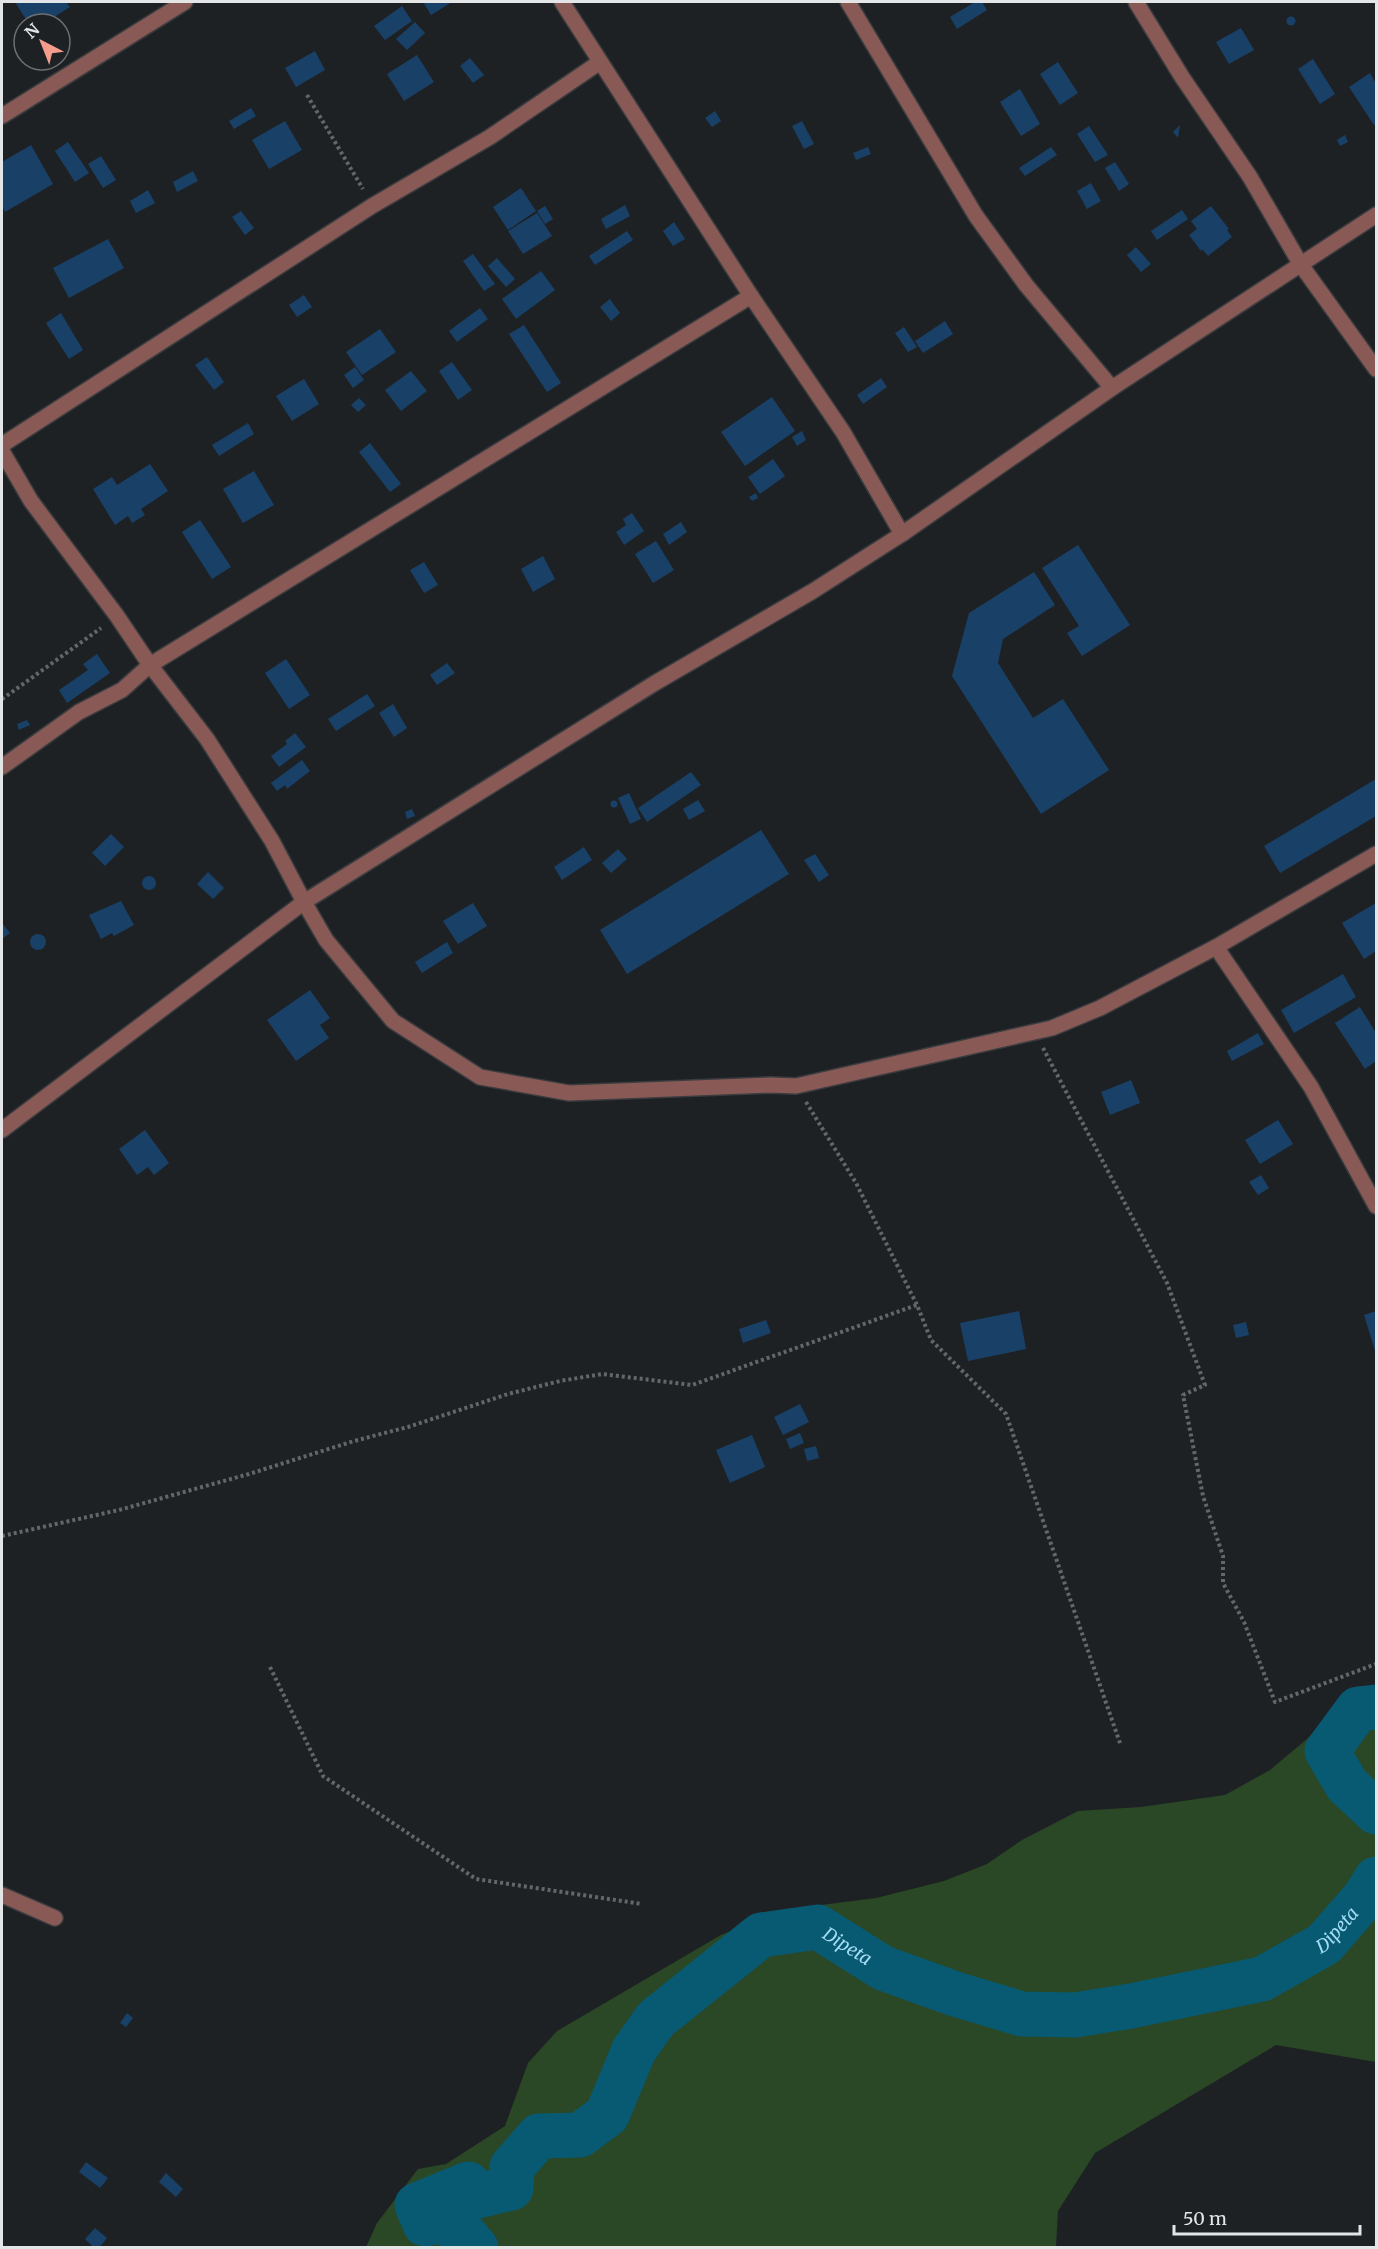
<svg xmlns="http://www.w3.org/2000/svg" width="1378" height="2249" font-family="Merriweather,serif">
<rect width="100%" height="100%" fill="#1e2124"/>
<!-- green -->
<path fill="#2a4726" d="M1376,1692V2062L1276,2045L1095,2153L1058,2211L1056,2247H366L377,2223L418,2169L446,2164L505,2126L528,2063L557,2031L721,1935L782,1910L876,1898L944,1881L987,1864L1022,1840L1078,1811L1141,1807L1225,1795L1270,1770L1307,1739L1349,1695Z"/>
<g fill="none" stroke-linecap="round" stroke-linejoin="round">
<!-- river -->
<g stroke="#085a73" stroke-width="45">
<path d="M1376,1707L1358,1709L1327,1751L1347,1785L1376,1812"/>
<path id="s1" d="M476,2248L465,2235L442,2220L425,2224L417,2205L468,2184L477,2196L511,2188L512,2167L539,2136L580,2135L607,2115L634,2050L656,2019L761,1935L818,1927L883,1968L955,1994L1022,2014L1075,2015L1131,2006L1262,1979L1324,1944L1365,1897L1376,1879"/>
</g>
</g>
<!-- building -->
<g fill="#194067">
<path d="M15,2H66L70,7L43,24H29Z"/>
<path d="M423,2H452L431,15Z"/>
<path d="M975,2H982L987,10L957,29L950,17Z"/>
<path d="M402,6L412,21L385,40L374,26Z"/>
<circle cx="1291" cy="21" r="4.5"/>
<path d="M415,22L425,33L407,50L396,39Z"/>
<path d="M1241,28L1254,50L1229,64L1216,42Z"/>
<path d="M315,51L325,70L296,87L285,68Z"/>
<path d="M417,55L434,82L404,101L387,74Z"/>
<path d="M470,58L484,75L473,83L460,66Z"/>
<path d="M1313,59L1335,94L1320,104L1298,69Z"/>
<path d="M1058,62L1078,93L1060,105L1040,74Z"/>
<path d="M1370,73L1376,84V123L1374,125L1349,87Z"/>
<path d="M1020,89L1040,124L1021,136L1000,102Z"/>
<path d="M251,108L256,116L234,129L229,121Z"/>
<path d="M715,111L721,121L712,127L705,118Z"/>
<path d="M285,121L302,150L269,169L252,140Z"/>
<path d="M802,121L814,144L804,149L792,126Z"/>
<path d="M1180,125L1178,138L1173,132Z"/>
<path d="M1089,126L1108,155L1095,162L1077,134Z"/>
<path d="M1345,135L1348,142L1340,146L1337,140Z"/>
<path d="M68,142L89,173L75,182L55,151Z"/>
<path d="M31,145L53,184L5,212L2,206V162Z"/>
<path d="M868,147L871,154L856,160L853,153Z"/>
<path d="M1051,147L1057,155L1025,176L1019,168Z"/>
<path d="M101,156L116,180L103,188L88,164Z"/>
<path d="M1115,162L1129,184L1119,191L1105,168Z"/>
<path d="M193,171L198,181L177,192L173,182Z"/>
<path d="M1091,183L1101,201L1087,209L1077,191Z"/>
<path d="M521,188L536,211L508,230L493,207Z"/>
<path d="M148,190L155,203L136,213L130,201Z"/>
<path d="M625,205L630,216L606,229L601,219Z"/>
<path d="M545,206L553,219L545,224L537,211Z"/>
<path d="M1211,206L1229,229L1227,230L1232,237L1208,256L1202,249L1201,251L1189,235L1197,229L1191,221Z"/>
<path d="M1182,210L1188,219L1157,240L1151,231Z"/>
<path d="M241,211L254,228L245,235L232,217Z"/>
<path d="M537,213L552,236L523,254L508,231Z"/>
<path d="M674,222L685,239L673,246L663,231Z"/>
<path d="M627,231L633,240L595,265L589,256Z"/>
<path d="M108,239L124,268L69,298L53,268Z"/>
<path d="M1136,247L1151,264L1141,272L1127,255Z"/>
<path d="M473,254L495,284L484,291L463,261Z"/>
<path d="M497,258L515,279L506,287L488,266Z"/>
<path d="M541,271L555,290L516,319L502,299Z"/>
<path d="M304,295L312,307L297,317L289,305Z"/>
<path d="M610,299L620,313L611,321L600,307Z"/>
<path d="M480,308L488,319L457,342L449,331Z"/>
<path d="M61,313L83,350L69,359L46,323Z"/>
<path d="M945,321L953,334L923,353L915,341Z"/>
<path d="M524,325L561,383L547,392L509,334Z"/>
<path d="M904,327L917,347L908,352L895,333Z"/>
<path d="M380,329L396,352L362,375L346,352Z"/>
<path d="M207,357L224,382L214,390L195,365Z"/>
<path d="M452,362L472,390L458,400L439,371Z"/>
<path d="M355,367L364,380L353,388L344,375Z"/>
<path d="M411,371L427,391L401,411L385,390Z"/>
<path d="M881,378L887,387L863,404L857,395Z"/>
<path d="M304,379L319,404L292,421L276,396Z"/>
<path d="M772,397L795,431L745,466L721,432Z"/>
<path d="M359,398L366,405L358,412L351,405Z"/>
<path d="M248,423L254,434L219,456L212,445Z"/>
<path d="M802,431L806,440L797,446L792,437Z"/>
<path d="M370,443L401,484L390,492L359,452Z"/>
<path d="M773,459L785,476L760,494L748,477Z"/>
<path d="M150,464L168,491L141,509L145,515L132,523L128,516L115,525L93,489L112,477L117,485Z"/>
<path d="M254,471L274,505L243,523L223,489Z"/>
<path d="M756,493L758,498L752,501L749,497Z"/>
<path d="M632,513L644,531L624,545L616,532L626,525L623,519Z"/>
<path d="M200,520L231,567L212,579L182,532Z"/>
<path d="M681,522L687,532L669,545L663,534Z"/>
<path d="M656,541L674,570L653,583L635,554Z"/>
<path d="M1078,545L1130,625L1082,656L1067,633L1079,626L1042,568Z"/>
<path d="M543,556L555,579L533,592L521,569Z"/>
<path d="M424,562L438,585L424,593L410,570Z"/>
<path d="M1034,572L1055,605L1003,639L998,663L1033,718L1063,699L1109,770L1041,814L952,676L969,613Z"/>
<path d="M97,654L110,673L67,703L59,690L88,670L83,664Z"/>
<path d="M286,659L310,695L289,709L265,673Z"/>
<path d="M447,663L455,673L437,685L430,675Z"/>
<path d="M367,694L375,706L336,731L328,719Z"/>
<path d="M393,704L407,728L394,737L379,713Z"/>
<path d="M27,720L30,725L19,730L17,724Z"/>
<path d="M295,733L306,747L279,767L271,756L287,744L285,741Z"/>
<path d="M302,760L310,771L287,789L285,785L277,791L271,783Z"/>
<path d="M691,772L701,785L647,822L638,808Z"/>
<path d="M1376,779V816L1280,873L1264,846Z"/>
<path d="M629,793L641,819L630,824L618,798Z"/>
<path d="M698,800L705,811L689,820L683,809Z"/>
<circle cx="614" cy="804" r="3.5"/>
<path d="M412,809L415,816L407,819L405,812Z"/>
<path d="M761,830L789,874L627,974L600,930Z"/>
<path d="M111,834L124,847L105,866L92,853Z"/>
<path d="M584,847L592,860L562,880L554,867Z"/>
<path d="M618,849L627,859L611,873L602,863Z"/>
<path d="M815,854L829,875L819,882L804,860Z"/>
<path d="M208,872L224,888L213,899L197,884Z"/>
<circle cx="149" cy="883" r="7"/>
<path d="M121,901L134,925L114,936L112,933L101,939L89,915Z"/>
<path d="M473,903L487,926L458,944L443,921Z"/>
<path d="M1376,903V951L1364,959L1342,923Z"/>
<path d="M3,924L10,933L2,939V925Z"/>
<circle cx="38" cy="942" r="8"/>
<path d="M447,942L453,953L422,973L415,962Z"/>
<path d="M1343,974L1356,997L1294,1033L1281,1010Z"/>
<path d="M310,990L330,1018L320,1025L329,1038L296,1061L267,1020Z"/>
<path d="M1360,1007L1376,1033V1061L1365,1069L1335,1023Z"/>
<path d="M1258,1033L1264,1044L1232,1061L1227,1051Z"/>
<path d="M1131,1080L1140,1103L1110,1115L1101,1092Z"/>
<path d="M1278,1120L1293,1144L1260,1164L1245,1140Z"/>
<path d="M145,1130L169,1163L154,1175L148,1167L137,1175L119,1149Z"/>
<path d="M1261,1175L1269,1188L1258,1195L1249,1182Z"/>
<path d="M1019,1311L1026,1349L968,1361L960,1323Z"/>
<path d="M1376,1311V1354L1364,1315Z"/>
<path d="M766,1320L771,1333L743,1343L739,1329Z"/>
<path d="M1246,1322L1249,1335L1236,1338L1233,1325Z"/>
<path d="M800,1404L809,1422L783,1435L774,1417Z"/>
<path d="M800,1433L804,1443L790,1449L786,1439Z"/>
<path d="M752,1435L765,1467L730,1483L716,1450Z"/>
<path d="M816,1446L819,1458L807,1461L804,1449Z"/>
<path d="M127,2013L133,2018L126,2027L120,2023Z"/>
<path d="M86,2162L108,2178L100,2188L79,2172Z"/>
<path d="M166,2173L183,2189L176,2197L159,2182Z"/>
<path d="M95,2228L107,2238L99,2248H94L85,2239Z"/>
</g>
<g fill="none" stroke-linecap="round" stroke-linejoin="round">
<defs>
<g id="minor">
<path d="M562,2L751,296L843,432L902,534"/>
<path d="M848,2L976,216L1026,285L1112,388"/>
<path d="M1136,2L1182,77L1250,177L1301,265L1376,369"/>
<path d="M2,116L185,2"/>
<path d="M751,296L150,665L207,739L272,841L304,902L655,683L813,591L902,534L1112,388L1376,215"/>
<path d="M2,445L372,206L490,137L600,62"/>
<path d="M2,451L31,501L117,616L150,665L122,690L79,712L2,767"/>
<path d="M1216,947L1311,1087L1376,1206"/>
<path d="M2,1130L304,902L326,940L393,1021L480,1077L569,1093L771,1085L796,1086L1052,1028L1100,1008L1216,947L1376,854"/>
<path d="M2,1895L55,1918"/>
</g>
</defs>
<!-- minor casing -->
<use href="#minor" stroke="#3a3c3f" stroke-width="18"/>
<!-- path -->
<g stroke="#646769" stroke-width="4" stroke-dasharray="3 3" stroke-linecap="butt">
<path d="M307,95L363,189"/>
<path d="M2,699L101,628"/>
<path d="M1043,1048L1167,1283L1205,1385L1183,1395L1203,1496L1223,1556V1583L1244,1622L1275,1702L1376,1664"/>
<path d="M806,1102L856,1183L917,1305L931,1340L1006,1414L1121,1746"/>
<path d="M2,1536L119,1510L249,1474L354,1441L408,1427L508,1394L560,1381L602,1374L692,1385L917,1305"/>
<path d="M270,1667L323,1776L476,1879L642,1904"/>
</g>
<!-- minor -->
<use href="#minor" stroke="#895a55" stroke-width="15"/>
</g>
<g text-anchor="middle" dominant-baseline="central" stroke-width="4.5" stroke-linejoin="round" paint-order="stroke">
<!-- water labels -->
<g font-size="18" font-style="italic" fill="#a4ddf4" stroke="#1e2124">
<text stroke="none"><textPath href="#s1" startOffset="1182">Dipeta</textPath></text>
<text stroke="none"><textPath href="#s1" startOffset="660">Dipeta</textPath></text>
</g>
</g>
<!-- border -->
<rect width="1378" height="2249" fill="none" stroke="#e3e5e7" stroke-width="6"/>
<!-- north arrow -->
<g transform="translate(42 42) rotate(318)"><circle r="28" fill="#1e2124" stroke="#6d6f72" stroke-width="1.5"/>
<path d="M0-4.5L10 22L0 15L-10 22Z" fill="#f49d8d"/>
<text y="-9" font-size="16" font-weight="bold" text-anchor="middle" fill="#e3e5e7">N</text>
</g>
<!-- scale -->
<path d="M1174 2225v9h186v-9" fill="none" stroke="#e3e5e7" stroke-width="3"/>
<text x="1183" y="2225" font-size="18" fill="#e3e5e7" stroke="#1e2124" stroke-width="4.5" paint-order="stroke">50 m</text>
</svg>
